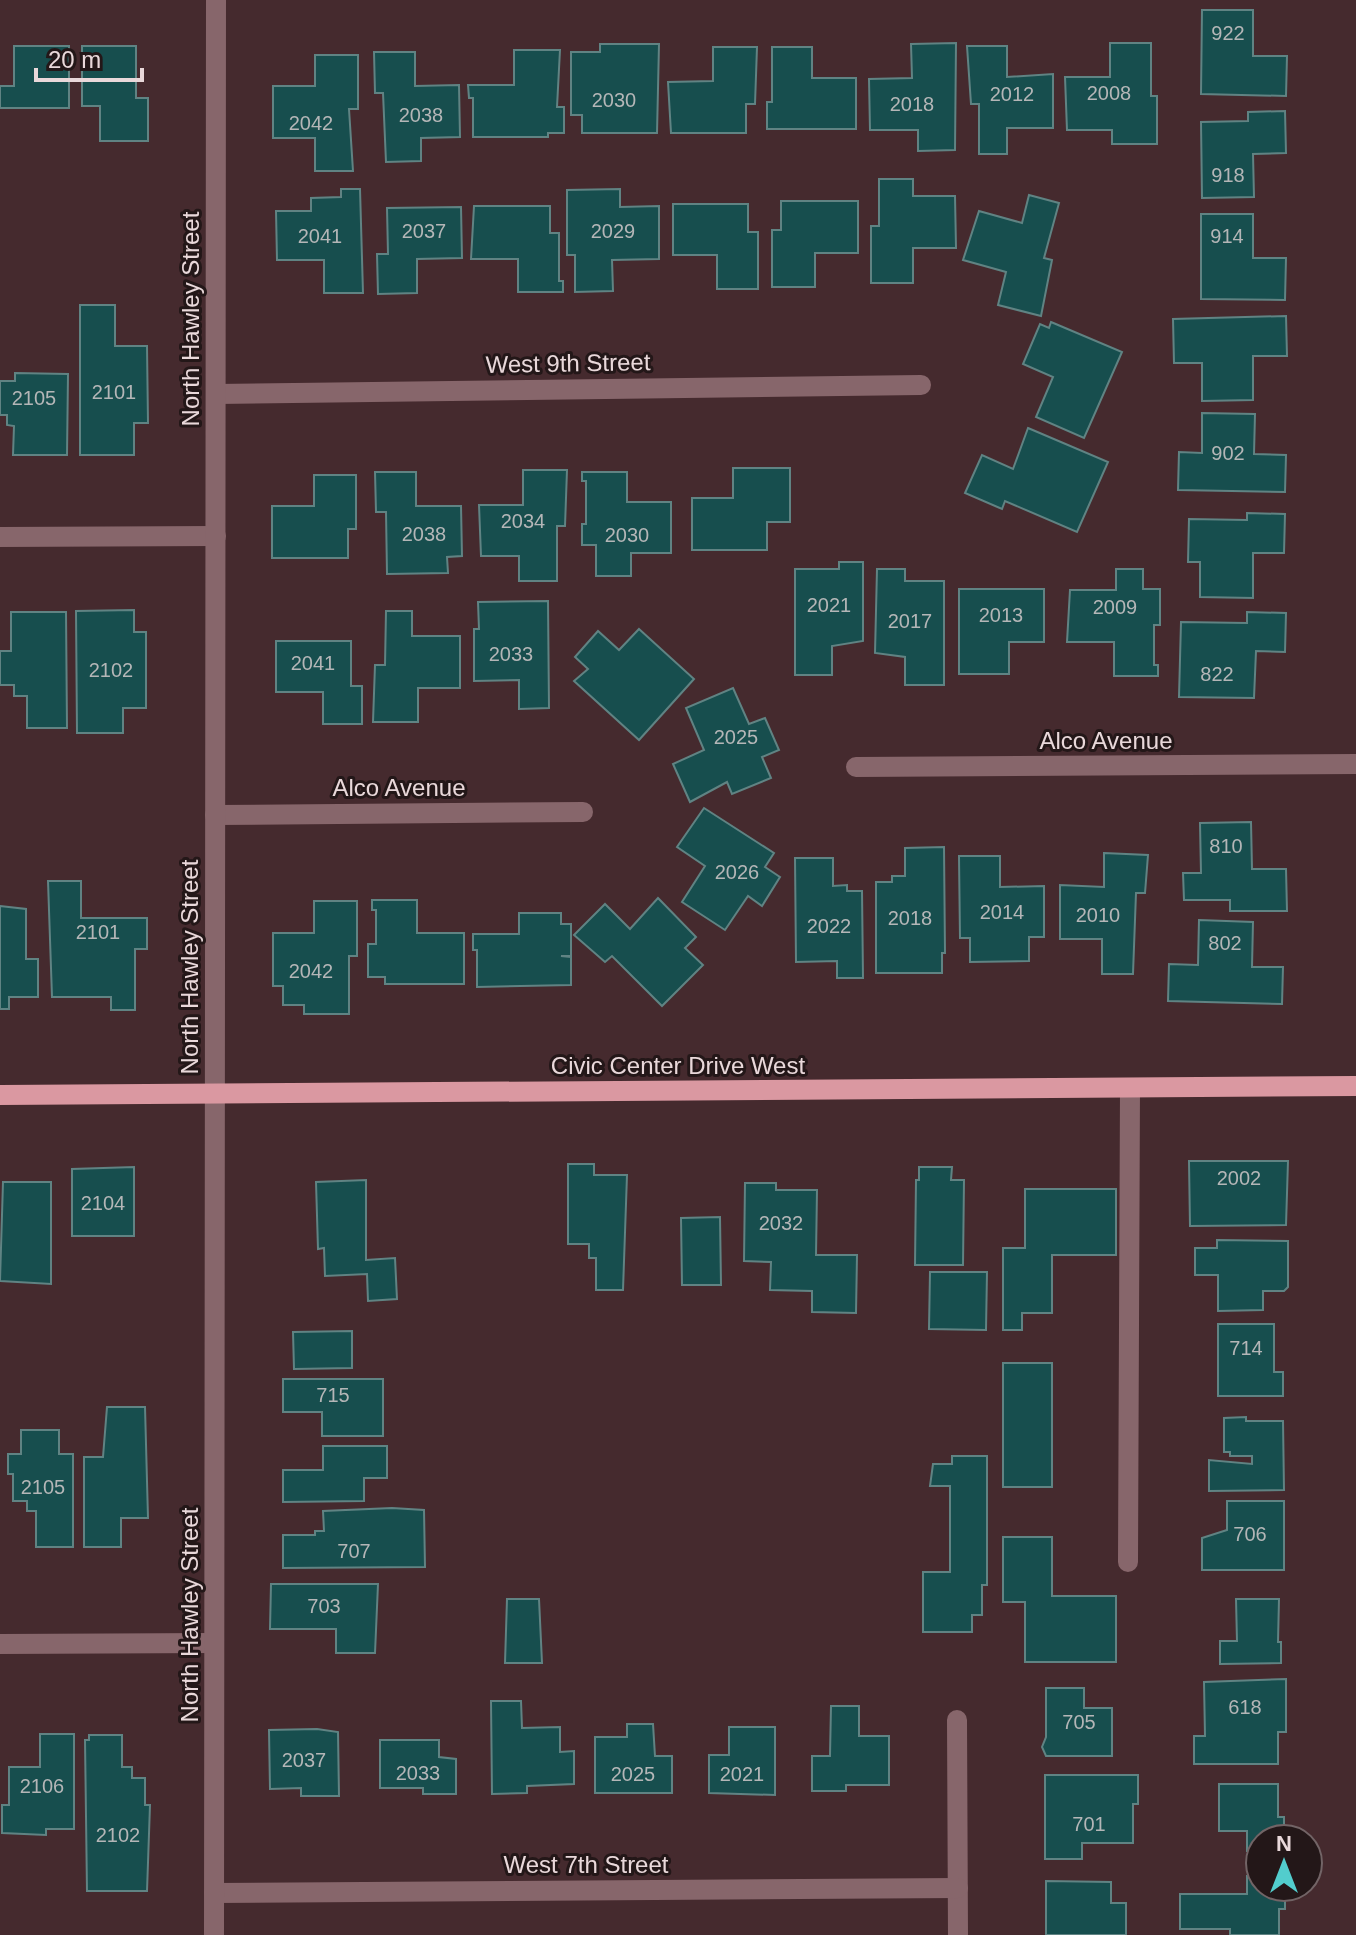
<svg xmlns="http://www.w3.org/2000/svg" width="1356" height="1935" font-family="Helvetica,sans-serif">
<rect width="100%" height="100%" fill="#452a2e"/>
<!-- building -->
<g fill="#174e4e" stroke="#608383" stroke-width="2">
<path d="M1202,10H1253V56H1287L1286,96L1201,94Z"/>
<path d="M956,43L955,150L918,151V130H870L869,79L912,78L911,44Z"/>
<path d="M1110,43H1151V96H1157V144H1112V130H1067L1065,77H1110Z"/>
<path d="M600,44H659L657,133H582V115H571V52H600Z"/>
<path d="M14,46H69V108H0V86H14Z"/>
<path d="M82,46H136V98H148V141H100V106H82Z"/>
<path d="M967,46H1007V77L1053,74V128H1007V154H979V104H971Z"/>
<path d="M713,47H757L755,104H746V133H671L668,82L713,81Z"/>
<path d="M772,47H812V78H856V129H767V102H772Z"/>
<path d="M514,50H560L557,107H564V133H548V137H473V98H469L468,85H514Z"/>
<path d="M374,52H415V86L459,85L460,137L421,138V161L386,162L383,93H375Z"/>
<path d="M315,55H358V109H349L353,171H315V138H273V86H315Z"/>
<path d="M1285,111L1286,153L1253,154L1254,197L1202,198L1201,122L1248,121V112Z"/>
<path d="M879,179H913V196H955L956,248H913V283H871V226H879Z"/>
<path d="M341,189H360L363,293H324V260H277L276,211H311V198L341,197Z"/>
<path d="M620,189V207L659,206V259L612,260L613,291L575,292V255H567V190Z"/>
<path d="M1029,195L1059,203L1044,258L1052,260L1041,316L998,305L1006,272L963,260L979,211L1022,223Z"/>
<path d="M781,201H858V253H815V287H772V230H781Z"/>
<path d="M673,204H748V232H758V289H717V255H673Z"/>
<path d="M474,206H550V233H559V281H563V292H518V259H471Z"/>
<path d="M461,207L462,258L417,259V293L378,294L377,254H388L387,208Z"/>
<path d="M1201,214H1253V258H1286L1285,300L1201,299Z"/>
<path d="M80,305H115V346H147L148,423H134V455H80Z"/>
<path d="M1286,316L1287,356H1253V400L1202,401V363H1174L1173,319Z"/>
<path d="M1051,322L1122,352L1084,438L1036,417L1053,377L1023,364L1040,324L1049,328Z"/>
<path d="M15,373L68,374L67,455H13L14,426L7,425V415H0V381H15Z"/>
<path d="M1202,413L1255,414L1254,454L1286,455L1285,492L1178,490L1179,452L1202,453Z"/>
<path d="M1028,428L1108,462L1077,532L1005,501L1002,509L965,493L982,455L1013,469Z"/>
<path d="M733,468H790V522H767V550H692V498H733Z"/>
<path d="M523,470H567L565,526H557V581H519V556H481L479,505H523Z"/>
<path d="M375,472H416V506H461L462,556L447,557L448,573L387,574L386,512H376Z"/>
<path d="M582,472H627V502H671V553H631V576H596V545H582V524H586V481H582Z"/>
<path d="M314,475H356V529H348V558H272V506H314Z"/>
<path d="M1247,513L1285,514L1284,553H1253V598L1200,597V562H1188L1189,519L1247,520Z"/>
<path d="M839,562H863V641L832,646V675H795V569H839Z"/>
<path d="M877,569H905V581H944V685H905V657L875,653Z"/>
<path d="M1116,569H1143V589H1160V625H1154V665H1158V676H1114V642H1067L1070,590H1116Z"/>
<path d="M959,589H1044V642H1009V674H959Z"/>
<path d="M548,601L549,708L519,709V680L474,681V629H479L478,602Z"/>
<path d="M134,610V632H146V708H123V733H77L76,611Z"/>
<path d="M386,611H412V636H460V688H418V722H373L375,665H385Z"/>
<path d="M11,612H66L67,728H27V696H14V685H0V651H11Z"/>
<path d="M1247,612L1286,613L1285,652L1256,651L1254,698L1179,697L1181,622L1247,623Z"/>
<path d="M639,629L694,679L639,740L574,681L588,669L575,657L598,631L619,650Z"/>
<path d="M276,641H351V686H362V724H323V692H276Z"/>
<path d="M733,688L749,724L765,718L779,750L762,757L771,778L732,794L727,782L690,802L673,764L704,750L686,708Z"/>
<path d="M704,808L774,853L765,867L780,877L762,906L748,896L725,930L682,902L705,866L677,847Z"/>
<path d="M1251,822L1252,869H1286L1287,911H1230V900H1184L1183,873H1201L1200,823Z"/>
<path d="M944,847L945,953H942V973H876V882H892V876H905V848Z"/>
<path d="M1104,853L1148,855L1145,893H1136L1133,974H1102V939H1060V885L1104,887Z"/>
<path d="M959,856H1000V887L1044,886V937H1029V961L970,962V938H960Z"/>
<path d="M795,858H833V886L847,885V891H862L863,978H837V961L796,962Z"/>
<path d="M48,881H81V918H147V949H135V1010H111V997H52Z"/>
<path d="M658,898L696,937L685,948L703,965L662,1006L612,956L605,962L574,935L605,904L630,929Z"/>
<path d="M372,900H417V933H464V984H385V977H368V944H376V910H372Z"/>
<path d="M314,901H357V956H349V1014H304V1005H283V986H273V933H314Z"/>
<path d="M0,906L26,909V959H38V997H9V1009H0Z"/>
<path d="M519,913H561V924H571V956H561L571,957V985L477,987V950H473V934H519Z"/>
<path d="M1199,920L1253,922L1252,967H1283L1282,1004L1168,1001L1169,964L1198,965Z"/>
<path d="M1189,1161H1288L1286,1225L1190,1226Z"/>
<path d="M568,1164H594V1175H627L623,1290H596V1258H589V1244H568Z"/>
<path d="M134,1167V1236H72V1169Z"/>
<path d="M919,1167H952L951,1180H964L963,1265H915L916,1180H919Z"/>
<path d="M366,1180V1260L395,1258L397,1299L368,1301L367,1274L325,1276L324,1248L318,1249L316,1182Z"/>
<path d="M3,1182H51V1284L0,1281Z"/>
<path d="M745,1183H776V1190H817L816,1255H857L856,1313L812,1312V1291L770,1290L771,1262L744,1261Z"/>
<path d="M1025,1189H1116V1255H1052V1313H1022V1330H1003V1248H1025Z"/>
<path d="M720,1217L721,1285H682L681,1218Z"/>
<path d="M1217,1240L1288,1241V1287L1284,1291H1263V1310L1218,1311V1275H1195V1248H1217Z"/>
<path d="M930,1272H987L986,1330L929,1329Z"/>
<path d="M1218,1324H1274V1372H1283V1396H1218Z"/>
<path d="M352,1331V1368L294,1369L293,1332Z"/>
<rect x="1003" y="1363" width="49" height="124"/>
<path d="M283,1379H383V1436H322V1412H283Z"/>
<path d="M107,1407H145L148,1518H121V1547H84V1457H103Z"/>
<path d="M1246,1417V1421H1283L1284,1490L1209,1491V1460L1252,1464V1456H1230V1452H1224V1418Z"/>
<path d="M21,1430H59V1454H73V1547H36V1511H27V1501H13V1474H8V1454H21Z"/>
<path d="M323,1446H387V1478H364V1501L283,1502V1470H323Z"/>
<path d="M952,1456H987V1585H982V1615H972V1632H923V1572H950V1486H930L933,1464H952Z"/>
<path d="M1227,1501H1284V1570H1202V1538L1227,1530Z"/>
<path d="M392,1508L424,1510L425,1567L283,1568V1535H315V1531H324L323,1511Z"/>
<path d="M1003,1537H1052V1596H1116V1662H1025V1602H1003Z"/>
<path d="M271,1584H378L375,1653H336V1629H270Z"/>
<path d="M507,1599H539L542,1663H505Z"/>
<path d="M1236,1599H1279L1278,1642H1281V1663L1220,1664V1641H1237Z"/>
<path d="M1286,1679V1732H1278V1764H1194V1736H1205L1204,1682Z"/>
<path d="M1046,1688H1084V1708H1112V1756H1046L1042,1747L1046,1737Z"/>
<path d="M491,1701H521L522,1728L560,1727V1752L574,1751V1784L527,1786V1793L492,1794Z"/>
<path d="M831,1706H859V1736H889V1785H846V1791H812V1756H830Z"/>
<path d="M627,1724H653L655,1756H672V1793H595V1737H627Z"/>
<path d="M729,1727H775V1795L709,1793V1755H729Z"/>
<path d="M317,1729L338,1732L339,1796H301V1788L270,1789L269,1730Z"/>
<path d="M40,1734H74V1829H46V1835L2,1833V1805H9V1767H40Z"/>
<path d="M89,1735H122V1767H132V1778H145V1805H150L147,1891H87L85,1740H89Z"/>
<path d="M380,1740H439V1757L456,1759V1794H423V1788H380Z"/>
<path d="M1045,1775H1138V1804H1133V1843H1082V1859H1045Z"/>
<path d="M1219,1784H1278V1817H1284V1839H1260V1851H1247V1831H1219Z"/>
<path d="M1247,1876H1260V1887H1285V1909H1279V1935H1230V1929H1180V1894H1247Z"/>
<path d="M1046,1881L1111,1882V1903H1126V1935H1046Z"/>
</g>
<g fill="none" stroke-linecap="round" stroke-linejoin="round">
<!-- minor -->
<g stroke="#87666b" stroke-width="20">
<path d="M216,394L921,385"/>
<path d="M0,537L216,536"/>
<path d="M856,767L1356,764"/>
<path d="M215,815L583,812"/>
<path d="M1128,1562L1130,1089"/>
<path d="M0,1644L214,1643"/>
<path d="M957,1720L958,1935"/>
<path d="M214,1893L958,1888"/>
<path d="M214,1935L216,0"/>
</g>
<!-- major -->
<path stroke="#da98a1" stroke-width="20" d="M0,1095L1356,1086"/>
</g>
<g text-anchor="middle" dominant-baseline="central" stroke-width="6" stroke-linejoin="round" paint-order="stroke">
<!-- number labels -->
<g font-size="20" fill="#b4b6b7">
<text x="1228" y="33">922</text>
<text x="1109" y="93">2008</text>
<text x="1012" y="94">2012</text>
<text x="614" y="100">2030</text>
<text x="912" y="104">2018</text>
<text x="421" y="115">2038</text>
<text x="311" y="123">2042</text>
<text x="1228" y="175">918</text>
<text x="424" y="231">2037</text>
<text x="613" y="231">2029</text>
<text x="320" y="236">2041</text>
<text x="1227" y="236">914</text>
<text x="114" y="392">2101</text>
<text x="34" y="398">2105</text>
<text x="1228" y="453">902</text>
<text x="523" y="521">2034</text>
<text x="424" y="534">2038</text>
<text x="627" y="535">2030</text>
<text x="829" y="605">2021</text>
<text x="1115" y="607">2009</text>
<text x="1001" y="615">2013</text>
<text x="910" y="621">2017</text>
<text x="511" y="654">2033</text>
<text x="313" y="663">2041</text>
<text x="111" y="670">2102</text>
<text x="1217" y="674">822</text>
<text x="736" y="737">2025</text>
<text x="1226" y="846">810</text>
<text x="737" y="872">2026</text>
<text x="1002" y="912">2014</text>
<text x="1098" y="915">2010</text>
<text x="910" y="918">2018</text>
<text x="829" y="926">2022</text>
<text x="98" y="932">2101</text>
<text x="1225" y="943">802</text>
<text x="311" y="971">2042</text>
<text x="1239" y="1178">2002</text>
<text x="103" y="1203">2104</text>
<text x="781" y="1223">2032</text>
<text x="1246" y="1348">714</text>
<text x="333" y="1395">715</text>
<text x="43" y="1487">2105</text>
<text x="1250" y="1534">706</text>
<text x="354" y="1551">707</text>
<text x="324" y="1606">703</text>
<text x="1245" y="1707">618</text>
<text x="1079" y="1722">705</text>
<text x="304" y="1760">2037</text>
<text x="418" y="1773">2033</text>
<text x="633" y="1774">2025</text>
<text x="742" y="1774">2021</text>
<text x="42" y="1786">2106</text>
<text x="1089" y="1824">701</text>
<text x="118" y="1835">2102</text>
</g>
<!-- street labels -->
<g font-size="24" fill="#e9d8da" stroke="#231718">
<text transform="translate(190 319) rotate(-90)">North Hawley Street</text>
<text transform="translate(568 363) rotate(-1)">West 9th Street</text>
<text x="1106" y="740">Alco Avenue</text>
<text x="399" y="787">Alco Avenue</text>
<text transform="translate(189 967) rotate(-90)">North Hawley Street</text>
<text x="678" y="1065">Civic Center Drive West</text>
<text transform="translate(189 1615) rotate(-90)">North Hawley Street</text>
<text x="586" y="1864">West 7th Street</text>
</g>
</g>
<!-- north arrow -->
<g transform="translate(1284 1863)"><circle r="38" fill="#231718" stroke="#726466" stroke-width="2"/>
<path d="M0-6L14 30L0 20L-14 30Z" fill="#52cdcd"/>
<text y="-12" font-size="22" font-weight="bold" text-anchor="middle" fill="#e9d8da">N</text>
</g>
<!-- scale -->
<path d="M36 68v12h106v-12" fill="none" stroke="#e9d8da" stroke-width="4"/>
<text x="48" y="68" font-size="24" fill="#e9d8da" stroke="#231718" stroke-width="6" paint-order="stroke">20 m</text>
</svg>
